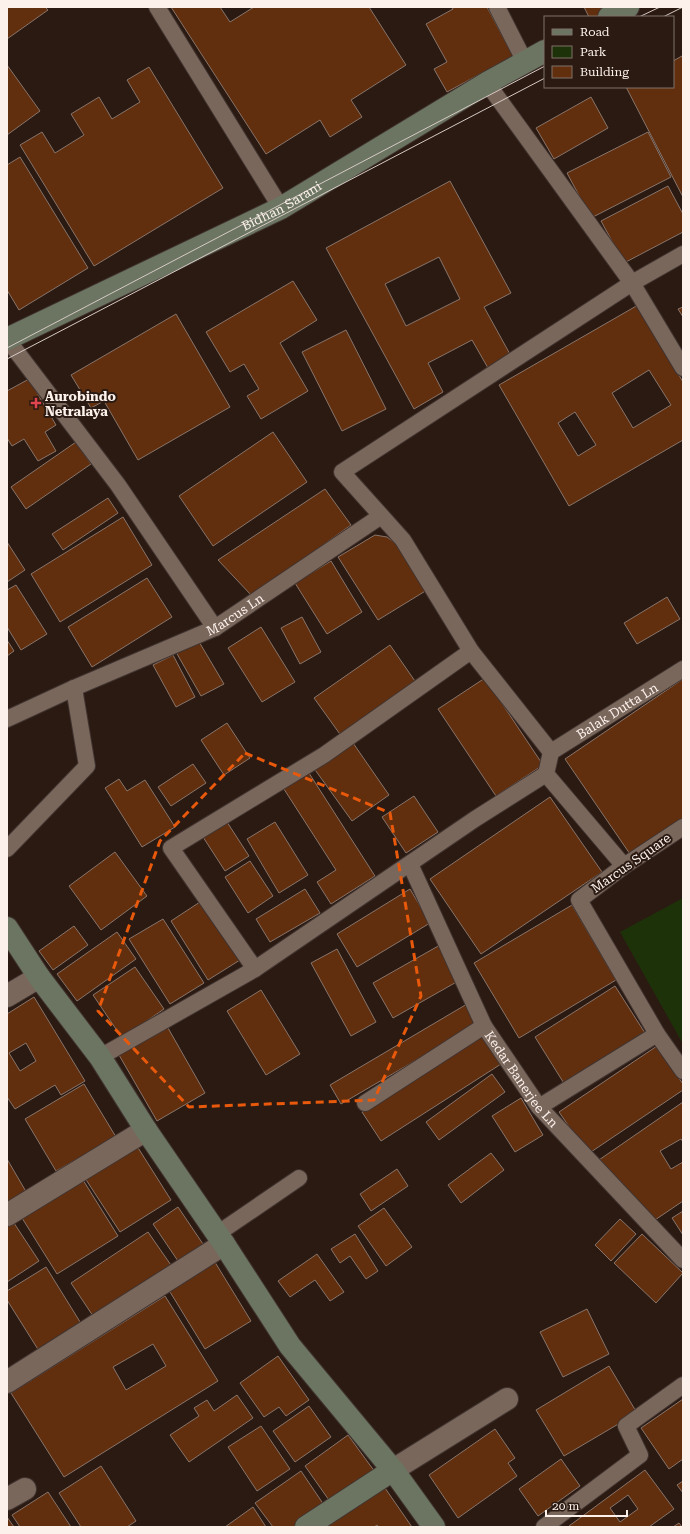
<svg xmlns="http://www.w3.org/2000/svg" width="690" height="1534" font-family="'Roboto Serif',serif">
<rect width="100%" height="100%" fill="#2a1a12"/>
<!-- green -->
<path fill="#1e3209" d="M683,898V1044L620,932Z"/>
<!-- building -->
<g fill="#622f0e" stroke="#88746a" fill-rule="evenodd">
<path d="M7,7H45L48,10L7,39Z"/>
<path d="M171,7H220L230,22L254,7H369L406,65L351,100L362,117L330,137L320,120L266,154Z"/>
<path d="M452,7H487L513,56L447,92L434,69L447,62L426,24L453,9Z"/>
<path d="M584,7H616L597,17H589Z"/>
<path d="M682,56L683,58V197L626,87H673V61Z"/>
<path d="M7,65L40,111L7,135Z"/>
<path d="M149,67L223,188L94,266L20,145L42,132L55,153L84,135L71,114L99,97L112,119L140,102L127,80Z"/>
<path d="M591,97L608,128L554,159L536,128Z"/>
<path d="M648,132L671,177L591,218L567,173Z"/>
<path d="M20,157L88,268L19,310L7,290V165Z"/>
<path d="M450,181L511,293L484,307L511,356L488,368L472,340L428,363L443,392L414,409L326,248ZM439,257L460,299L406,326L385,284Z"/>
<path d="M668,186L683,214V232L624,263L601,221Z"/>
<path d="M293,281L317,320L280,343L308,391L261,419L247,396L259,389L244,364L230,372L206,332Z"/>
<path d="M638,305L683,382V440L569,506L499,385ZM649,370L671,405L633,428L612,393ZM575,412L596,445L578,456L558,423Z"/>
<path d="M683,307V317L678,309Z"/>
<path d="M176,314L230,407L138,460L104,401L91,408L71,375Z"/>
<path d="M346,330L386,409L342,431L302,352Z"/>
<path d="M29,379L56,425L45,432L56,451L38,461L24,439L12,446L7,438V391Z"/>
<path d="M273,432L307,482L213,546L179,496Z"/>
<path d="M76,442L91,464L26,509L11,487Z"/>
<path d="M325,489L351,525L252,596L218,560Z"/>
<path d="M108,498L118,513L63,550L52,534Z"/>
<path d="M123,517L152,565L60,622L31,574Z"/>
<path d="M375,535L387,537L402,548L427,590L378,620L338,557Z"/>
<path d="M7,542L25,570L7,582Z"/>
<path d="M331,561L362,612L327,634L295,583Z"/>
<path d="M147,578L172,617L92,667L68,627Z"/>
<path d="M16,585L47,634L21,650L7,627V590Z"/>
<path d="M667,597L680,619L637,644L624,623Z"/>
<path d="M302,617L321,652L300,664L281,628Z"/>
<path d="M261,627L295,682L262,702L228,648Z"/>
<path d="M7,640L14,651L7,656Z"/>
<path d="M198,640L224,684L201,696L176,652Z"/>
<path d="M390,645L417,684L342,737L314,698Z"/>
<path d="M173,655L195,697L176,707L153,665Z"/>
<path d="M485,678L543,765L496,796L438,709Z"/>
<path d="M683,679V822L632,857L565,759Z"/>
<path d="M227,723L250,758L224,775L201,740Z"/>
<path d="M351,740L389,795L352,821L313,767Z"/>
<path d="M193,764L206,783L171,806L158,787Z"/>
<path d="M307,770L375,876L331,904L317,882L336,870L282,786Z"/>
<path d="M119,779L127,791L145,780L175,827L142,847L105,788Z"/>
<path d="M414,796L438,832L406,853L382,817Z"/>
<path d="M550,797L602,872L481,954L430,879Z"/>
<path d="M227,822L249,856L225,871L203,837Z"/>
<path d="M275,822L308,875L279,893L247,839Z"/>
<path d="M115,852L147,896L101,930L69,886Z"/>
<path d="M250,861L273,896L248,913L225,877Z"/>
<path d="M305,889L320,913L270,942L256,919Z"/>
<path d="M410,889L430,923L357,967L337,934Z"/>
<path d="M203,900L240,960L208,980L171,921Z"/>
<path d="M572,905L616,980L519,1038L474,963Z"/>
<path d="M163,919L204,983L170,1004L129,939Z"/>
<path d="M74,926L88,945L53,970L39,951Z"/>
<path d="M117,932L136,959L77,1001L57,974Z"/>
<path d="M440,945L460,980L393,1018L373,983Z"/>
<path d="M337,949L376,1022L351,1036L311,963Z"/>
<path d="M135,967L164,1009L122,1038L93,995Z"/>
<path d="M615,986L645,1033L565,1085L535,1037Z"/>
<path d="M261,990L300,1054L266,1075L227,1011Z"/>
<path d="M34,997L85,1081L61,1095L55,1085L15,1109L7,1097V1014ZM26,1043L36,1061L20,1071L9,1053Z"/>
<path d="M467,1004L478,1024L341,1104L330,1085Z"/>
<path d="M168,1028L205,1093L157,1121L119,1055Z"/>
<path d="M481,1034L501,1064L381,1141L362,1112Z"/>
<path d="M657,1046L683,1084V1090L588,1154L559,1112Z"/>
<path d="M492,1074L505,1092L439,1140L426,1122Z"/>
<path d="M84,1084L116,1137L56,1171L25,1119Z"/>
<path d="M521,1098L543,1135L515,1152L492,1116Z"/>
<path d="M683,1102V1142L681,1139L660,1151L671,1169L683,1162V1201L652,1222L596,1162Z"/>
<path d="M135,1143L171,1200L120,1232L83,1175Z"/>
<path d="M491,1153L504,1170L461,1203L448,1185Z"/>
<path d="M7,1159L28,1195L7,1207Z"/>
<path d="M397,1169L408,1186L371,1211L360,1194Z"/>
<path d="M83,1180L118,1236L57,1274L22,1218Z"/>
<path d="M178,1207L205,1247L180,1264L153,1224Z"/>
<path d="M384,1208L412,1247L386,1266L358,1226Z"/>
<path d="M683,1211V1235L672,1218Z"/>
<path d="M10,1217L39,1261L7,1282V1219Z"/>
<path d="M620,1219L636,1234L611,1261L595,1245Z"/>
<path d="M148,1232L173,1268L95,1319L71,1283Z"/>
<path d="M355,1234L378,1271L366,1279L350,1256L340,1263L331,1249Z"/>
<path d="M642,1234L683,1273L656,1303L614,1263Z"/>
<path d="M317,1254L344,1292L330,1301L315,1280L290,1297L278,1281Z"/>
<path d="M213,1259L251,1321L205,1349L167,1287Z"/>
<path d="M46,1267L82,1325L39,1351L7,1300V1291Z"/>
<path d="M165,1296L218,1381L64,1477L11,1393ZM153,1344L166,1366L126,1390L113,1367Z"/>
<path d="M587,1309L609,1354L563,1377L540,1332Z"/>
<path d="M278,1356L309,1400L286,1416L279,1407L264,1417L240,1383Z"/>
<path d="M609,1366L637,1413L564,1456L536,1410Z"/>
<path d="M237,1395L253,1418L189,1462L170,1435L199,1416L194,1408L207,1400L214,1411Z"/>
<path d="M683,1399V1459L669,1469L641,1428Z"/>
<path d="M309,1406L331,1437L295,1462L273,1431Z"/>
<path d="M261,1426L290,1469L257,1491L228,1447Z"/>
<path d="M495,1429L515,1458L508,1463L517,1476L458,1518L429,1475Z"/>
<path d="M348,1435L375,1472L331,1503L305,1466Z"/>
<path d="M561,1459L580,1486L538,1516L519,1489Z"/>
<path d="M101,1466L136,1521L127,1527H81L59,1493Z"/>
<path d="M645,1470L674,1509L649,1527H570L569,1526ZM628,1495L638,1509L620,1522L610,1508Z"/>
<path d="M301,1471L324,1505L293,1527H273L255,1503Z"/>
<path d="M683,1481V1493L677,1485Z"/>
<path d="M385,1488L412,1527H379L377,1525L374,1527H326Z"/>
<path d="M48,1492L71,1527H20L12,1515Z"/>
<path d="M253,1507L266,1527H225Z"/>
<path d="M7,1517L14,1527H7Z"/>
<path d="M679,1523L682,1527H673Z"/>
</g>
<g fill="none" stroke-linecap="round" stroke-linejoin="round">
<defs>
<g id="lane">
<path d="M157,7L281,208"/>
<path d="M497,7L525,62"/>
<path d="M487,83L632,283L683,368"/>
<path d="M7,339L118,485L215,628"/>
<path id="s1" d="M7,719L74,688L215,628L381,516"/>
<path id="s2" d="M551,752L683,669"/>
<path d="M683,827L624,866L579,900L657,1034L683,1071"/>
<path d="M7,849L87,766L74,688"/>
<path id="s3" d="M410,864L484,1026L539,1107L683,1260"/>
<path d="M624,866L546,774L551,752L471,651L403,540L342,472L632,283L683,254"/>
<path d="M255,969L171,848L324,755L471,651"/>
<path d="M100,1057L255,969L475,819L546,774"/>
<path d="M365,1103L484,1026"/>
<path d="M539,1107L657,1034"/>
<path d="M217,1234L299,1178"/>
<path d="M544,1527L640,1455L626,1426L683,1385"/>
</g>
<g id="street">
<path d="M7,996L39,977"/>
<path d="M7,1215L146,1130"/>
<path d="M7,1382L224,1244"/>
<path d="M393,1470L507,1399"/>
<path d="M7,1499L25,1489"/>
</g>
<g id="secondary">
<path d="M609,17L628,7"/>
<path id="s4" d="M7,339L281,208L487,83L545,51"/>
<path d="M7,928L39,977L100,1057L146,1130L224,1244L290,1346L393,1470L434,1527"/>
<path d="M306,1527L393,1470"/>
</g>
</defs>
<!-- lane casing -->
<use href="#lane" stroke="#413430" stroke-width="18"/>
<!-- street casing -->
<use href="#street" stroke="#413430" stroke-width="24"/>
<!-- secondary casing -->
<use href="#secondary" stroke="#413430" stroke-width="24"/>
<!-- lane -->
<use href="#lane" stroke="#7a675c" stroke-width="16"/>
<!-- street -->
<use href="#street" stroke="#7a675c" stroke-width="22"/>
<!-- secondary -->
<use href="#secondary" stroke="#6b7561" stroke-width="22"/>
<!-- tram -->
<g stroke="#d6cac4" stroke-width="1">
<path d="M639,17L660,7"/>
<path d="M663,17L683,7"/>
<path d="M7,348L545,66"/>
<path d="M7,359L545,78"/>
</g>
</g>
<!-- marked area -->
<path fill="none" stroke="#e8590c" stroke-width="3" stroke-dasharray="8 5" stroke-linejoin="round" d="M245,753L390,813L421,996L374,1100L189,1107L98,1011L160,841Z"/>
<!-- markers -->
<path fill="#e0444e" stroke="#2a1a12" stroke-width="1.5" d="M34 397h4v4h4v4h-4v4h-4v-4h-4v-4h4z"/>
<g text-anchor="middle" dominant-baseline="central" stroke-width="4" stroke-linejoin="round" paint-order="stroke">
<!-- street labels -->
<g font-size="13" fill="#fcf1eb" stroke="#2a1a12">
<text stroke="none"><textPath href="#s4" startOffset="305">Bidhan Sarani</textPath></text>
<text stroke="none"><textPath href="#s1" startOffset="251">Marcus Ln</textPath></text>
<text stroke="none"><textPath href="#s2" startOffset="78">Balak Dutta Ln</textPath></text>
<text transform="translate(631 863) rotate(-35)">Marcus Square</text>
<text stroke="none"><textPath href="#s3" startOffset="243">Kedar Banerjee Ln</textPath></text>
</g>
<!-- poi labels -->
<g font-size="13" font-weight="bold" fill="#fcf1eb" stroke="#2a1a12" text-anchor="start">
<text x="45" y="396">Aurobindo<tspan x="45" dy="15">Netralaya</tspan></text>
</g>
</g>
<!-- border -->
<rect width="690" height="1534" fill="none" stroke="#fcf1eb" stroke-width="16"/>
<!-- legend -->
<rect x="544" y="16" width="130" height="72" fill="#2a1a12" stroke="#7e7069"/>
<rect x="552" y="29" width="20" height="6" fill="#6b7561" stroke="#7e7069"/>
<text x="580" y="36" font-size="12" fill="#fcf1eb">Road</text>
<rect x="552" y="46" width="20" height="12" fill="#1e3209" stroke="#7e7069"/>
<text x="580" y="56" font-size="12" fill="#fcf1eb">Park</text>
<rect x="552" y="66" width="20" height="12" fill="#622f0e" stroke="#7e7069"/>
<text x="580" y="76" font-size="12" fill="#fcf1eb">Building</text>
<!-- scale -->
<path d="M546 1510v6h81v-6" fill="none" stroke="#fcf1eb" stroke-width="2"/>
<text x="552" y="1510" font-size="12" fill="#fcf1eb" stroke="#2a1a12" stroke-width="3" paint-order="stroke">20 m</text>
</svg>
